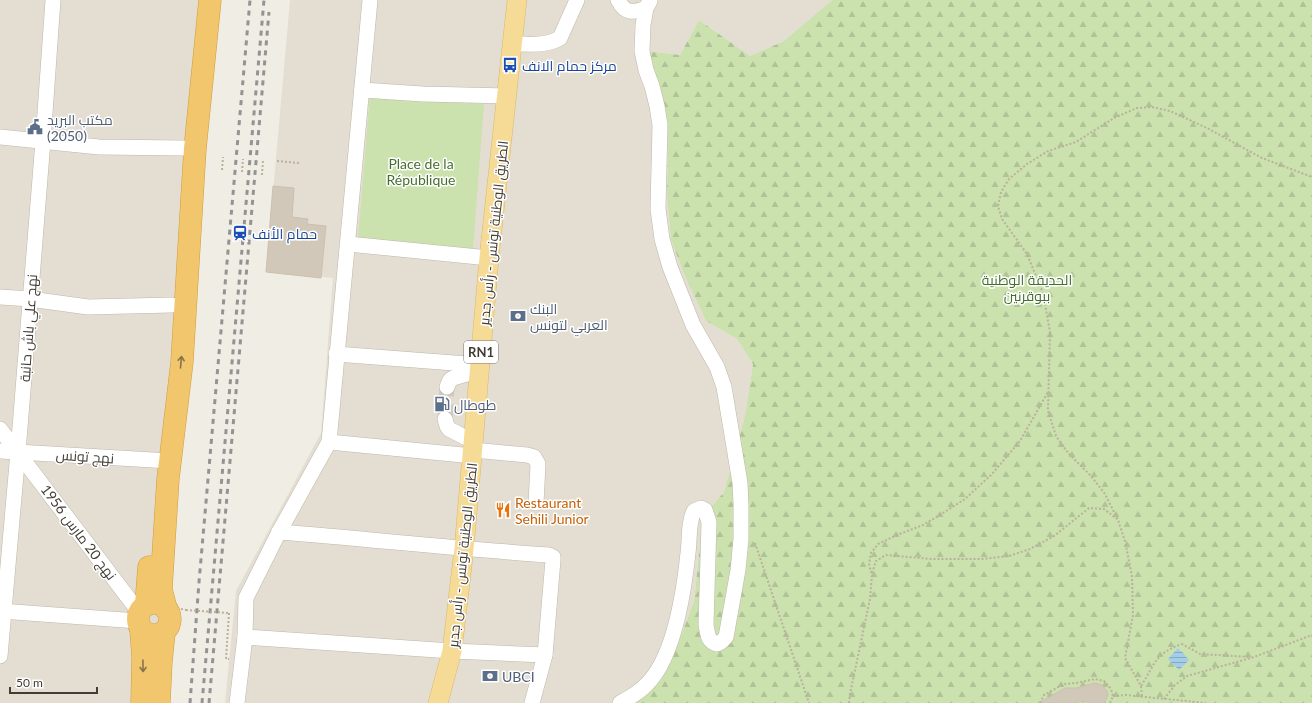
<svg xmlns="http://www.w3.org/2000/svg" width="1312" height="703" font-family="Lato,Cairo,sans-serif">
<defs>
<pattern id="forest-firs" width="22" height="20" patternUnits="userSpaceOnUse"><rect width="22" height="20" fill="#cbe2af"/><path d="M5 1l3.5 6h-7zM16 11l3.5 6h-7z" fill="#b0c397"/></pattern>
<pattern id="water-rules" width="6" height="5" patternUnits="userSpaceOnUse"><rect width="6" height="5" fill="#a4cde9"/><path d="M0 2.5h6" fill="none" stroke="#87a8be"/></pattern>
</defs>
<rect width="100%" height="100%" fill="#f0ede4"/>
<!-- residential -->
<g fill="#e4ded2">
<path d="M0,0H215L162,587L173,608L172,644L160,703H0Z"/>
<path d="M290,0H832L784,41L750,56L699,20L680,55L647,51L656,94L668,122L667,196L671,240L684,274L706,321L737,339L753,364L745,416L724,492L703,516L694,601L678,644L660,681L629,703H225L236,591L321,433L333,278L266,272Z"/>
</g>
<!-- green -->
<path fill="#cbe2af" d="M370,95L484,104L473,249L358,238Z"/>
<!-- forest -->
<path fill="url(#forest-firs)" d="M832,0H1312V703H629L660,681L678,644L694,601L703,516L724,492L745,416L753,364L737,339L706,321L684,274L671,240L667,196L668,122L656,94L647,51L680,55L699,20L750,56L784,41Z"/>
<!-- water -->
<path fill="url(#water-rules)" d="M1178,648L1189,660L1179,670L1168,659Z"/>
<!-- building -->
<g fill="#d1c8ba" stroke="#cbc0ae">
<path d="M273,186L294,188L292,217L308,219L307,224L326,226L321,278L266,272Z"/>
<path d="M1095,683L1102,685L1107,691L1108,695L1106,700L1103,703H1090L1083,701L1073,703H1039L1065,688H1076Z"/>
</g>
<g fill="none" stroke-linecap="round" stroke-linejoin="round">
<!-- minor-tunnel -->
<path stroke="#cdcac1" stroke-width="15" stroke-dasharray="15 8" stroke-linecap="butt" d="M445,419L447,387"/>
<defs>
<g id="minor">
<path d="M618,0C625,14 633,13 646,8L650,1"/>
<path d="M512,43C527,45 547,46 560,38L577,0"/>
<path d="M362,90L423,94L507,96"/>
<path d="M0,137L99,147L183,148L195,149"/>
<path d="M348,244L489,258"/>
<path d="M0,297L30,299L88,307L172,305"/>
<path d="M336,354L480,365"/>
<path d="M447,387L450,380L453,378L480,370"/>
<path d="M445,419L447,426L449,429L474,442"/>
<path d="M0,429L139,612"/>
<path d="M329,442L473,456"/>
<path d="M473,450L527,455L534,457L538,464L536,503"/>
<path d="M0,451L170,461"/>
<path d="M279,532C369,539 459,549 549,555L553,557V560L545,655L532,703"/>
<path d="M0,611L138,621"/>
<path d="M245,637L452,651L545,655"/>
<path d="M0,656L18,452L43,141L53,0"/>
<path d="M237,703L245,637L246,598L279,532L329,442L370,0"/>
<path d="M620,703C629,698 640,692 647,684C675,656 684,591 688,553C690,539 688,523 694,511L701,508L705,510L709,522L706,625C708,634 707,641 717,644L721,642L726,637L738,570L741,539V504L740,483L724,387L717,367L693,325L670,267L662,239L658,209L660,125L657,106L652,86L646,70L642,51L643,25L646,8"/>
</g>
<path id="major" d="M438,703L452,651L464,549L489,258L517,0"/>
<g id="highway">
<circle cx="154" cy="619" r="16"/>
<path d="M146,605L149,567"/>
<path d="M166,609L161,589L168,479L182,362L195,149L210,0"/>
<path d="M141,630L143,657L142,703"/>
<path d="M159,703L161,662L164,632"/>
</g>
</defs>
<!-- minor casing -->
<use href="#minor" stroke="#beb7aa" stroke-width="16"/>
<!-- major casing -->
<use href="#major" stroke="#d9b869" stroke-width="20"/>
<!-- highway casing -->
<use href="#highway" stroke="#d09b3e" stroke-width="23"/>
<!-- path -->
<g stroke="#bbb09a" stroke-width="2" stroke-dasharray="2 2" stroke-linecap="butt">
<path d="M277,161L299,163"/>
<path d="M222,170L223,157"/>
<path d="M242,172L243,159"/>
<path d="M262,175L263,160"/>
<path d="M755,543L809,703"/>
<path d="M872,573L876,561L886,555L931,559H982L1009,556L1030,549L1054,536L1089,508L1104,509L1117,519"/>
<path d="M181,609L186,610"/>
<path d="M229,613L226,659H229"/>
<path d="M1141,686C1156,663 1154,654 1182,644L1200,654L1251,657"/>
<path d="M1113,696L1126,695L1206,703"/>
<path d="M1142,696L1141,686L1125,658L1133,615L1132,576L1125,541L1118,520L1105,494L1091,476L1068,453L1056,436L1048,411L1050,332L1043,293L1027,254L1002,219L998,206L1001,192L1009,179L1027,164L1048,151L1076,142L1114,118L1137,108L1152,107L1170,111L1207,128L1262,158L1312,177"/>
<path d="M1164,699L1175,685L1187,676L1254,657L1312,635"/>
<path d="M849,703L850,694L870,599L872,575L869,564L871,553L878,544L897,535L923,525L943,513L965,499L992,474L1020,441L1048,392"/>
<path d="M1040,703L1044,695L1064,684L1076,683L1095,679L1104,681L1111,689L1113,696L1110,703"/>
</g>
<!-- minor -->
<use href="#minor" stroke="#fff" stroke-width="15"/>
<!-- major -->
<use href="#major" stroke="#f6db97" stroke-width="19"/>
<!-- highway -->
<use href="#highway" stroke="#f2c66d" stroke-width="22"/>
<!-- rail -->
<g stroke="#939393" stroke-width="3" stroke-dasharray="5 5" stroke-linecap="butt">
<path d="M190,703L199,582L250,0"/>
<path d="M202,703L264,0"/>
<path d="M209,703L269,12"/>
</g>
<!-- path-bridge -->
<path stroke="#bbb09a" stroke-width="2" stroke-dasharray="2 2" stroke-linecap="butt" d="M186,610L229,613"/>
</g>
<!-- one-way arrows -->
<defs><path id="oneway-shaft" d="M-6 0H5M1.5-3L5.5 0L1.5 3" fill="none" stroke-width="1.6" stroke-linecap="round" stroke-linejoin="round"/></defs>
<g stroke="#88734b">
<use href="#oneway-shaft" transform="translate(181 362) rotate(-85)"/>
<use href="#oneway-shaft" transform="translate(143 666) rotate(89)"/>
</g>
<!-- icons -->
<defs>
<symbol id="bus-bare" viewBox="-9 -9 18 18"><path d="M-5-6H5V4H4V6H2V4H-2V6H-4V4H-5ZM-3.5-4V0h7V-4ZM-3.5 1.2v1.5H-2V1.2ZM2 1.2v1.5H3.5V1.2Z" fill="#1a4fb4" stroke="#fff" stroke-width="2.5" paint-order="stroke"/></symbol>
<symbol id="civic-bare" viewBox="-9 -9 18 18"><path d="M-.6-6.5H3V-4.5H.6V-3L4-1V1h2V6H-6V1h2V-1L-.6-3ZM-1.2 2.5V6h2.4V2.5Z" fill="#5c6f8a" stroke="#fff" stroke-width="2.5" paint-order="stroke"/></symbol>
<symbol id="station-bare" viewBox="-9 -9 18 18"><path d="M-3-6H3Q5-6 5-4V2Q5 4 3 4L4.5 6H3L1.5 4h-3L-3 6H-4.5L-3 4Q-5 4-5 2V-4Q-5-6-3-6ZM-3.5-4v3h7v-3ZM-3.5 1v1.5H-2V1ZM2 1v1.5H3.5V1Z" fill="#1a4fb4" stroke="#fff" stroke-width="2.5" paint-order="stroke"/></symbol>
<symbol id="bank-bare" viewBox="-9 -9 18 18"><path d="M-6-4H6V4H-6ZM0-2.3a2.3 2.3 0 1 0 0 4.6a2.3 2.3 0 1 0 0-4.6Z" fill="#5c6f8a" stroke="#fff" stroke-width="2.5" paint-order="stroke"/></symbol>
<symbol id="fuel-bare" viewBox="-9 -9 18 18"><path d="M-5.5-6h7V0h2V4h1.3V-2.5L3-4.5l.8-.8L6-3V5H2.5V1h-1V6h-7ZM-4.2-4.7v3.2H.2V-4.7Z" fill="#5c6f8a" stroke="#fff" stroke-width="2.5" paint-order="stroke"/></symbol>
<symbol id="restaurant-bare" viewBox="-9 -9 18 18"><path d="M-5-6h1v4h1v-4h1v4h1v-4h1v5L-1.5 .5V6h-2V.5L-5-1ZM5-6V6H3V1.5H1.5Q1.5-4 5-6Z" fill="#e8710a" stroke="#fff" stroke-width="2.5" paint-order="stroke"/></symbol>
</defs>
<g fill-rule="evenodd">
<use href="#bus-bare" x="499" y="54" width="22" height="22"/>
<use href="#civic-bare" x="24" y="116" width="22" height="22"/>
<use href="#station-bare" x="229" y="222" width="22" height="22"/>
<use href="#bank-bare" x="507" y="305" width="22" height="22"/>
<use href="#fuel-bare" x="431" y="393" width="22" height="22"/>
<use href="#restaurant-bare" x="492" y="499" width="22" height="22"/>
<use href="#bank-bare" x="479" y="665" width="22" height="22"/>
</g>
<g text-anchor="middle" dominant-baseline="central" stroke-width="3" stroke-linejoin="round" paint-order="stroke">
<!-- shield labels -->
<rect fill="#fff" stroke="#7b7671" stroke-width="1" x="464" y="341" width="34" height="22" rx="3"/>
<g font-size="13" font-weight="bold" fill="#423c34">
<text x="481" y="352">RN1</text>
</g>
<!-- transit labels -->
<g font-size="14" fill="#164399" stroke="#fff" text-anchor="start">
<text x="522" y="65">مركز حمام الانف</text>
<text x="252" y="233">حمام الأنف</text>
</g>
<!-- service labels -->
<g font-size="14" fill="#4e5e75" stroke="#fff" text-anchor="start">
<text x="47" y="119">مكتب البريد<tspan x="47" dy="16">(2050)</tspan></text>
<text x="530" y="308">البنك<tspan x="530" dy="16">العربي لتونس</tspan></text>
<text x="454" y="404">طوطال</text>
<text x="502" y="676">UBCI</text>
</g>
<!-- park labels -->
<g font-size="14" fill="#456e2d" stroke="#fff">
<text x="421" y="163">Place de la<tspan x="421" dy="16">République</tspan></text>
<text x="1027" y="279">الحديقة الوطنية<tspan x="1027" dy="16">ببوقرنين</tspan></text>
</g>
<!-- street labels -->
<g font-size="14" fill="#423c34" stroke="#fff">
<text transform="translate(493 233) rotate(-84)">الطريق الوطنية تونس - رأس جدير</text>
<text transform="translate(28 328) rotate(-86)">نهج علي باش حانبة</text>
<text transform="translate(85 456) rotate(4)">نهج تونس</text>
<text transform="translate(79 532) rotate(53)">نهج 20 مارس 1956</text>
<text transform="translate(462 555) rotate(-84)">الطريق الوطنية تونس - رأس جدير</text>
</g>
<!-- food labels -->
<g font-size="14" fill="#c56008" stroke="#fff" text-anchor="start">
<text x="515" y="502">Restaurant<tspan x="515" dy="16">Sehili Junior</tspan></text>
</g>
</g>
<!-- scale -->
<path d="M10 687v6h87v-6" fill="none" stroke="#423c34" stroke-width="2"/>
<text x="16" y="687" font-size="12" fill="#423c34" stroke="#ffffff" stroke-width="3" paint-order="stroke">50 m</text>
</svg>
